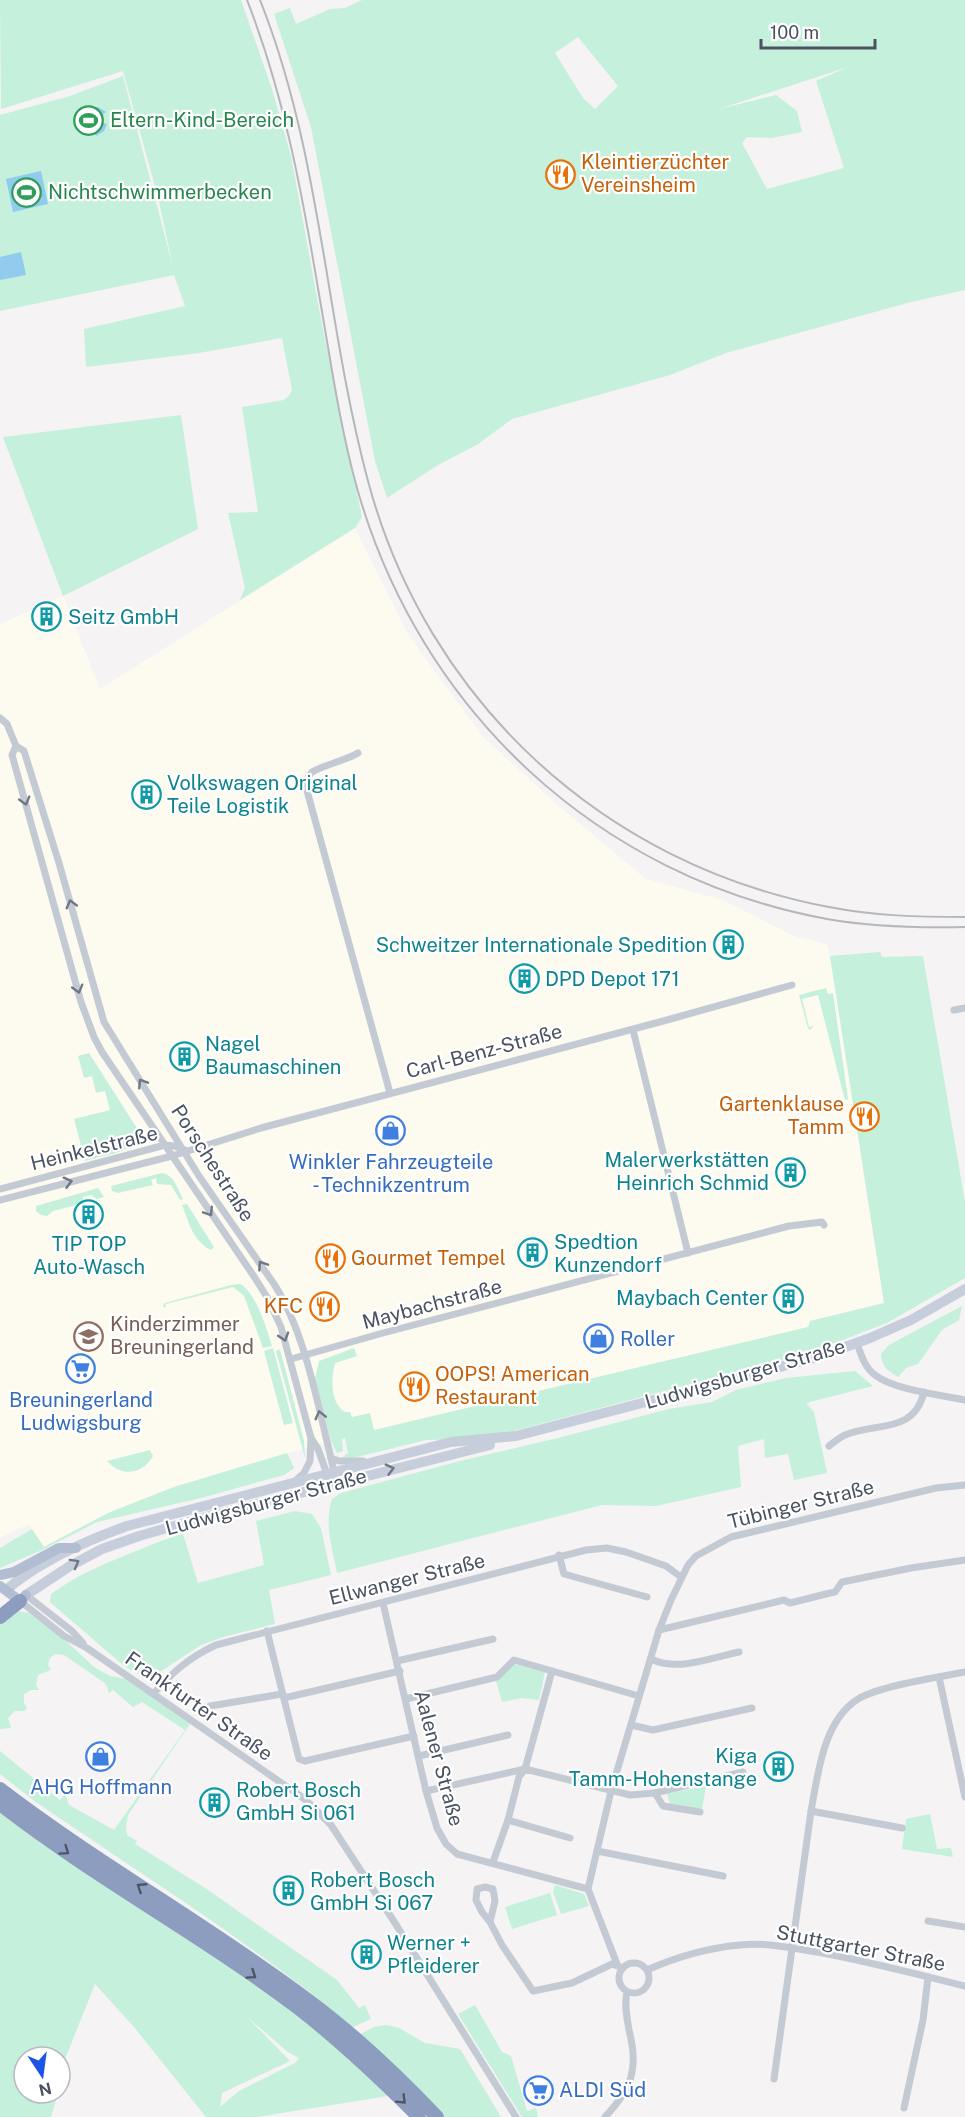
<svg xmlns="http://www.w3.org/2000/svg" width="965" height="2117" font-family="'Public Sans',sans-serif">
<rect width="100%" height="100%" fill="#f5f3f3"/>
<!-- commercial -->
<path fill="#fdfbef" d="M355,528L408,634L482,736L561,808L646,879L723,900L794,936L827,944L830,956L884,1303L810,1321L808,1327L345,1437L289,1453L174,1487L108,1513L43,1547L29,1524L0,1538V624L63,596L100,689Z"/>
<!-- green -->
<g fill="#c4f0dc" fill-rule="evenodd">
<path d="M0,0H241L272,89L291,156L323,330L362,517L355,528L240,600L245,588L228,513L258,512L242,407L284,400L289,396L292,390L282,338L199,353L86,367L84,329L185,306L174,275L0,311V115L70,96L123,76L173,267L158,197L123,71L1,109Z"/>
<path d="M362,0H965V290L911,302L726,353L670,375L512,419L478,444L438,465L387,498L375,461L311,127L274,14L290,8L296,24L330,9L345,8ZM578,37L618,86L595,109L583,98L555,53ZM848,67L816,81L844,168L767,189L742,143L747,137L772,138L802,132L797,111L776,95L719,109Z"/>
<path d="M181,415L198,529L63,596L3,437Z"/>
<path d="M880,952L882,957L923,956L965,1202V1278L887,1323L811,1352L502,1434L475,1439L426,1440L349,1459L343,1457L348,1453L345,1438L342,1439L343,1451L337,1453L331,1441L315,1379L319,1361L354,1348L357,1356L335,1363C331,1379 330,1403 345,1412H350L352,1417L370,1413L374,1430L808,1327L810,1321L884,1303L830,956Z"/>
<path d="M826,988L828,994L833,993L848,1099L845,1100L818,995L802,999L809,1027L814,1026L810,1030L808,1028L799,995Z"/>
<path d="M89,1053L140,1133C134,1154 103,1155 85,1161L74,1119L110,1110L105,1091L96,1093L92,1076L84,1078L78,1056Z"/>
<path d="M162,1173C174,1175 178,1189 183,1199L180,1200L171,1185L157,1184L156,1178L151,1180L153,1185L118,1193L112,1191L111,1186Z"/>
<path d="M98,1188L104,1197L97,1199L91,1195L83,1197L84,1203L53,1211L47,1216L41,1215L36,1211V1206Z"/>
<path d="M187,1204L214,1247L211,1250C193,1241 189,1223 182,1205Z"/>
<path d="M240,1284C256,1292 267,1330 272,1346L263,1348L244,1296L233,1287L166,1304L165,1308L163,1306L165,1303L231,1285Z"/>
<path d="M962,1306L959,1320L942,1330L918,1364L906,1368L898,1377C887,1370 882,1367 881,1354L889,1345Z"/>
<path d="M273,1348L293,1423L284,1425L264,1351Z"/>
<path d="M280,1349L304,1441L305,1458L276,1351Z"/>
<path d="M855,1371L873,1386L806,1403L814,1412L827,1473L794,1480L788,1454L765,1458L764,1439L738,1446L741,1487L656,1506L602,1505L337,1573C332,1547 324,1524 332,1499L341,1493L460,1461L558,1438L669,1409L712,1402L736,1390L786,1378Z"/>
<path d="M150,1450L153,1456C143,1474 122,1478 107,1461Z"/>
<path d="M287,1453L294,1468L284,1475L201,1498L97,1522L40,1551L0,1568V1548L32,1529L44,1547L108,1513L174,1487Z"/>
<path d="M295,1511L312,1514L321,1528L331,1575L269,1590L275,1624L223,1637L201,1645L152,1677L140,1675L124,1666L50,1602L51,1594C74,1577 99,1566 126,1555C145,1548 163,1539 183,1534L198,1583L264,1565L256,1521Z"/>
<path d="M18,1611L29,1613L63,1638L94,1667L110,1676L132,1680L192,1721L128,1815L126,1827L127,1835L137,1841L135,1844L205,1888L337,1980L359,2008L365,2005L371,2019L353,2027C252,1943 141,1874 33,1800L0,1774V1751L60,1800L65,1794L69,1805L114,1830L185,1730L142,1702L133,1707L113,1690L109,1693L106,1684L64,1655L55,1654L50,1658L48,1665L51,1670L38,1675L36,1685L39,1690H31L24,1694V1703L27,1708L25,1711H15L8,1718L11,1728L0,1729V1625Z"/>
<path d="M514,1664L545,1672L539,1700L522,1698L502,1702L496,1681Z"/>
<path d="M706,1786L702,1809L670,1804L667,1794Z"/>
<path d="M0,1813L17,1818L297,2007L388,2096L257,2117H206L134,2027L95,1984L63,2064L60,2085V2057H24V2093H58L51,2117H0ZM247,2017L288,2052L299,2058L295,2063L239,2091L220,2107L222,2093L290,2061Z"/>
<path d="M930,1814L937,1849L951,1848L953,1857L902,1849L906,1819Z"/>
<path d="M555,1885L584,1894L589,1906L561,1914L553,1892Z"/>
<path d="M550,1893L557,1915L512,1929L505,1907Z"/>
<path d="M475,2005L502,2052L511,2056L527,2111L536,2108L538,2117H522L458,2014Z"/>
<path d="M386,2025L399,2028L425,2043L460,2049L501,2117H441L357,2036L374,2027Z"/>
</g>
<!-- water -->
<g fill="#91cbed">
<path d="M91,107H98L106,112L95,121L107,124L104,131L96,136L94,131L87,129L82,123L84,116L87,113L85,109Z"/>
<path d="M41,171L48,204L13,212L6,179Z"/>
<path d="M21,252L26,275L0,280V257Z"/>
</g>
<g fill="none" stroke-linecap="round" stroke-linejoin="round">
<!-- street -->
<g stroke="#c4cad4" stroke-width="7">
<path d="M0,718L7,724L16,746"/>
<path d="M16,746L24,751L59,863L104,1022L199,1176L274,1284C305,1332 317,1402 331,1458L334,1472L333,1484"/>
<path d="M16,746L12,755L81,1002L94,1037L102,1052L255,1278L267,1297L281,1327L311,1438L310,1461L304,1473L295,1481"/>
<path d="M358,753C345,761 319,766 311,773C307,777 306,781 306,787L390,1093"/>
<path d="M954,1010L965,1008"/>
<path d="M633,1030L688,1253"/>
<path d="M0,1189L165,1145L174,1146L185,1150"/>
<path d="M0,1200L172,1156L261,1128L667,1020L792,985"/>
<path d="M857,1343C861,1355 865,1368 875,1375C894,1390 941,1395 965,1400"/>
<path d="M291,1359L383,1333L789,1226L822,1222L824,1225"/>
<path d="M311,1438L318,1449L328,1477"/>
<path d="M829,1446C834,1442 840,1437 845,1435C877,1422 914,1434 924,1392"/>
<path d="M331,1458L339,1461H363"/>
<path d="M559,1555L564,1574L647,1597"/>
<path d="M26,1595L72,1631L83,1643"/>
<path d="M20,1601L64,1636L87,1648L306,1800L331,1825L395,1923L516,2117"/>
<path d="M383,1603L426,1791L437,1828L446,1844L457,1854L588,1889"/>
<path d="M659,1630L784,1600L790,1603L830,1593L835,1592L842,1582L911,1568L965,1560"/>
<path d="M267,1631L299,1759L305,1761L414,1736"/>
<path d="M651,1659C677,1672 710,1658 739,1652"/>
<path d="M397,1661L493,1639"/>
<path d="M939,1677L965,1797"/>
<path d="M153,1694C173,1672 188,1658 216,1645L586,1550L607,1548L626,1552L666,1566L681,1577"/>
<path d="M284,1698L400,1671"/>
<path d="M406,1699L497,1677L514,1660L639,1696"/>
<path d="M210,1706L282,1694"/>
<path d="M631,1725L653,1730L752,1708"/>
<path d="M419,1756L508,1735"/>
<path d="M426,1791L525,1769L552,1671"/>
<path d="M655,1793L663,1806L700,1812"/>
<path d="M811,1811L902,1828"/>
<path d="M508,1820L570,1838"/>
<path d="M597,1851L723,1876"/>
<path d="M493,1862L508,1820L519,1777L525,1769L630,1795L655,1793L743,1772"/>
<path d="M928,1921L965,1927"/>
<path d="M490,1922L495,1901L493,1889L485,1887L477,1889L476,1900L482,1912L490,1922L502,1945L533,1991L572,1983L612,1964L623,1968"/>
<circle cx="634" cy="1978" r="15"/>
<path d="M617,1964L588,1889L611,1791L659,1630L671,1600L688,1565L696,1556L731,1537L936,1488L965,1485"/>
<path d="M647,1970C676,1957 708,1948 740,1945C765,1942 792,1948 817,1952C867,1961 916,1974 965,1986"/>
<path d="M774,2079L811,1811C818,1774 823,1721 858,1699C879,1686 939,1677 965,1672"/>
<path d="M904,2108L923,2020L928,1977"/>
<path d="M605,2117C632,2088 639,2069 629,2030C627,2018 624,2004 627,1992"/>
</g>
<!-- secondary -->
<g stroke="#c6cddb" stroke-width="10">
<path d="M6,1590C40,1561 85,1541 127,1526L451,1442L516,1436L818,1357L870,1338L911,1320L965,1289"/>
<path d="M26,1595L70,1566L102,1549L139,1536L213,1515L490,1445"/>
</g>
<!-- primary -->
<g stroke="#b3bdd1" stroke-width="10">
<path d="M0,1575L14,1572L59,1548H76"/>
<path d="M0,1586L20,1601L26,1595"/>
</g>
<!-- highway -->
<g stroke="#8c9dc0" stroke-width="14">
<path d="M0,1617L20,1601"/>
<path d="M0,1789C98,1864 206,1924 305,1998C353,2033 396,2074 437,2117"/>
<path d="M0,1804C95,1878 202,1935 297,2007C341,2041 380,2078 419,2117"/>
</g>
<!-- rail -->
<g stroke="#b5b7bd" stroke-width="2">
<path d="M247,0C285,97 303,198 320,300C331,363 340,427 357,488C420,711 598,877 827,919C872,927 919,928 965,927"/>
<path d="M260,0C322,156 325,321 368,481C427,702 605,865 829,907C874,916 920,917 965,917"/>
</g>
</g>
<!-- one-way arrows -->
<defs><path id="oneway-chevron" d="M-2-3.5L2.5 0L-2 3.5" fill="none" stroke-width="1.6" stroke-linecap="round" stroke-linejoin="round" transform="scale(1.5)"/></defs>
<g stroke="#6f7684">
<use href="#oneway-chevron" transform="translate(25 801) rotate(74)"/>
<use href="#oneway-chevron" transform="translate(71 904) rotate(-105)"/>
<use href="#oneway-chevron" transform="translate(78 989) rotate(74)"/>
<use href="#oneway-chevron" transform="translate(142 1083) rotate(-123)"/>
<use href="#oneway-chevron" transform="translate(68 1182) rotate(-15)"/>
<use href="#oneway-chevron" transform="translate(209 1212) rotate(57)"/>
<use href="#oneway-chevron" transform="translate(262 1265) rotate(-124)"/>
<use href="#oneway-chevron" transform="translate(284 1337) rotate(72)"/>
<use href="#oneway-chevron" transform="translate(320 1415) rotate(-104)"/>
</g>
<g stroke="#6f7786">
<use href="#oneway-chevron" transform="translate(390 1469) rotate(-15)"/>
<use href="#oneway-chevron" transform="translate(75 1563) rotate(-29)"/>
</g>
<g stroke="#4d5666">
<use href="#oneway-chevron" transform="translate(65 1851) rotate(35)"/>
<use href="#oneway-chevron" transform="translate(141 1887) rotate(-147)"/>
<use href="#oneway-chevron" transform="translate(252 1975) rotate(34)"/>
<use href="#oneway-chevron" transform="translate(402 2100) rotate(45)"/>
</g>
<!-- icons -->
<defs>
<symbol id="stadium-ring" viewBox="-11 -11 22 22"><circle r="9.5" fill="#fff" stroke="#2e9e5b" stroke-width="1.5"/><path d="M0-5a6.5 5 0 1 0 0 10a6.5 5 0 1 0 0-10ZM-3.5-1.8h7v3.6h-7Z" fill="#2e9e5b"/></symbol>
<symbol id="restaurant-ring" viewBox="-11 -11 22 22"><circle r="9.5" fill="#fff" stroke="#e8710a" stroke-width="1.5"/><path d="M-5-6h1v4h1v-4h1v4h1v-4h1v5L-1.5 .5V6h-2V.5L-5-1ZM5-6V6H3V1.5H1.5Q1.5-4 5-6Z" fill="#e8710a"/></symbol>
<symbol id="building-ring" viewBox="-11 -11 22 22"><circle r="9.5" fill="#fff" stroke="#0f9aa8" stroke-width="1.5"/><path d="M-4-6H4V6H1V3H-1V6H-4ZM-2.5-4.3h1.7v1.8h-1.7ZM.8-4.3h1.7v1.8H.8ZM-2.5-1h1.7V.8h-1.7ZM.8-1h1.7V.8H.8Z" fill="#0f9aa8"/></symbol>
<symbol id="shop-ring" viewBox="-11 -11 22 22"><circle r="9.5" fill="#fff" stroke="#3f7fe0" stroke-width="1.5"/><path d="M-5-2.5h2.3a2.7 3.5 0 0 1 5.4 0H5L5.5 6h-11ZM-1.5-2.5h3a1.5 2.3 0 0 0-3 0Z" fill="#3f7fe0"/></symbol>
<symbol id="school-ring" viewBox="-11 -11 22 22"><circle r="9.5" fill="#fff" stroke="#8d6e63" stroke-width="1.5"/><path d="M0-5L7-2L0 1L-7-2ZM-4 1L0 2.5L4 1V4Q0 6-4 4Z" fill="#8d6e63"/></symbol>
<symbol id="supermarket-ring" viewBox="-11 -11 22 22"><circle r="9.5" fill="#fff" stroke="#3f7fe0" stroke-width="1.5"/><path d="M-6-5.5h2.5l.6 2H6L4.5 2H-2.5L-4.4-4H-6ZM-1.5 3.2a1.3 1.3 0 1 0 .1 0ZM3 3.2a1.3 1.3 0 1 0 .1 0Z" fill="#3f7fe0"/></symbol>
</defs>
<g fill-rule="evenodd">
<use href="#stadium-ring" x="72" y="104" width="33" height="33"/>
<use href="#restaurant-ring" x="544" y="158" width="33" height="33"/>
<use href="#stadium-ring" x="10" y="176" width="33" height="33"/>
<use href="#building-ring" x="30" y="600" width="33" height="33"/>
<use href="#building-ring" x="130" y="778" width="33" height="33"/>
<use href="#building-ring" x="712" y="928" width="33" height="33"/>
<use href="#building-ring" x="508" y="962" width="33" height="33"/>
<use href="#building-ring" x="168" y="1040" width="33" height="33"/>
<use href="#restaurant-ring" x="848" y="1100" width="33" height="33"/>
<use href="#shop-ring" x="374" y="1114" width="33" height="33"/>
<use href="#building-ring" x="774" y="1156" width="33" height="33"/>
<use href="#building-ring" x="72" y="1198" width="33" height="33"/>
<use href="#building-ring" x="516" y="1236" width="33" height="33"/>
<use href="#restaurant-ring" x="314" y="1242" width="33" height="33"/>
<use href="#building-ring" x="772" y="1282" width="33" height="33"/>
<use href="#restaurant-ring" x="308" y="1290" width="33" height="33"/>
<use href="#school-ring" x="72" y="1320" width="33" height="33"/>
<use href="#shop-ring" x="582" y="1322" width="33" height="33"/>
<use href="#supermarket-ring" x="64" y="1352" width="33" height="33"/>
<use href="#restaurant-ring" x="398" y="1370" width="33" height="33"/>
<use href="#shop-ring" x="84" y="1740" width="33" height="33"/>
<use href="#building-ring" x="762" y="1750" width="33" height="33"/>
<use href="#building-ring" x="198" y="1786" width="33" height="33"/>
<use href="#building-ring" x="272" y="1874" width="33" height="33"/>
<use href="#building-ring" x="350" y="1938" width="33" height="33"/>
<use href="#supermarket-ring" x="522" y="2074" width="33" height="33"/>
</g>
<g text-anchor="middle" dominant-baseline="central" stroke-width="4.5" stroke-linejoin="round" paint-order="stroke">
<!-- leisure labels -->
<g font-size="20" fill="#27864d" stroke="#fff" text-anchor="start">
<text x="110" y="120">Eltern-Kind-Bereich</text>
<text x="48" y="192">Nichtschwimmerbecken</text>
</g>
<!-- food labels -->
<g font-size="20" fill="#c56008" stroke="#fff" text-anchor="start">
<text x="581" y="162">Kleintierzüchter<tspan x="581" dy="23">Vereinsheim</tspan></text>
<text x="844" y="1104" text-anchor="end">Gartenklause<tspan x="844" dy="23">Tamm</tspan></text>
<text x="351" y="1258">Gourmet Tempel</text>
<text x="303" y="1306" text-anchor="end">KFC</text>
<text x="435" y="1374">OOPS! American<tspan x="435" dy="23">Restaurant</tspan></text>
</g>
<!-- culture labels -->
<g font-size="20" fill="#0d838f" stroke="#fff" text-anchor="start">
<text x="68" y="617">Seitz GmbH</text>
<text x="167" y="783">Volkswagen Original<tspan x="167" dy="23">Teile Logistik</tspan></text>
<text x="707" y="945" text-anchor="end">Schweitzer Internationale Spedition</text>
<text x="545" y="979">DPD Depot 171</text>
<text x="205" y="1044">Nagel<tspan x="205" dy="23">Baumaschinen</tspan></text>
<text x="769" y="1160" text-anchor="end">Malerwerkstätten<tspan x="769" dy="23">Heinrich Schmid</tspan></text>
<text x="554" y="1242">Spedtion<tspan x="554" dy="23">Kunzendorf</tspan></text>
<text x="89" y="1244" text-anchor="middle">TIP TOP<tspan x="89" dy="23">Auto-Wasch</tspan></text>
<text x="768" y="1298" text-anchor="end">Maybach Center</text>
<text x="757" y="1756" text-anchor="end">Kiga<tspan x="757" dy="23">Tamm-Hohenstange</tspan></text>
<text x="236" y="1790">Robert Bosch<tspan x="236" dy="23">GmbH Si 061</tspan></text>
<text x="310" y="1880">Robert Bosch<tspan x="310" dy="23">GmbH Si 067</tspan></text>
<text x="387" y="1943">Werner +<tspan x="387" dy="23">Pfleiderer</tspan></text>
</g>
<!-- street labels -->
<g font-size="20" fill="#4a5261" stroke="#fff">
<text transform="translate(484 1051) rotate(-15)">Carl-Benz-Straße</text>
<text transform="translate(94 1148) rotate(-14)">Heinkelstraße</text>
<text transform="translate(213 1163) rotate(57)">Porschestraße</text>
<text transform="translate(432 1304) rotate(-15)">Maybachstraße</text>
<text transform="translate(745 1374) rotate(-16)">Ludwigsburger Straße</text>
<text transform="translate(266 1502) rotate(-15)">Ludwigsburger Straße</text>
<text transform="translate(801 1504) rotate(-14)">Tübinger Straße</text>
<text transform="translate(407 1579) rotate(-14)">Ellwanger Straße</text>
<text transform="translate(199 1706) rotate(35)">Frankfurter Straße</text>
<text transform="translate(439 1758) rotate(75)">Aalener Straße</text>
<text transform="translate(861 1948) rotate(11)">Stuttgarter Straße</text>
</g>
<!-- shop labels -->
<g font-size="20" fill="#366cbe" stroke="#fff">
<text x="391" y="1162">Winkler Fahrzeugteile<tspan x="391" dy="23">- Technikzentrum</tspan></text>
<text x="620" y="1339" text-anchor="start">Roller</text>
<text x="81" y="1400">Breuningerland<tspan x="81" dy="23">Ludwigsburg</tspan></text>
<text x="101" y="1787">AHG Hoffmann</text>
<text x="559" y="2090" text-anchor="start">ALDI Süd</text>
</g>
<!-- education labels -->
<g font-size="20" fill="#785e54" stroke="#fff" text-anchor="start">
<text x="110" y="1324">Kinderzimmer<tspan x="110" dy="23">Breuningerland</tspan></text>
</g>
</g>
<!-- north arrow -->
<g transform="translate(42 2075) rotate(167)"><circle r="28" fill="#ffffff" stroke="#b7bac0" stroke-width="1.5"/>
<path d="M0-4.5L10 22L0 15L-10 22Z" fill="#1d54e5"/>
<text y="-9" font-size="16" font-weight="bold" text-anchor="middle" fill="#4a5261">N</text>
</g>
<!-- scale -->
<path d="M761 39v9h114v-9" fill="none" stroke="#4a5261" stroke-width="3"/>
<text x="770" y="39" font-size="18" fill="#4a5261" stroke="#ffffff" stroke-width="4.5" paint-order="stroke">100 m</text>
</svg>
